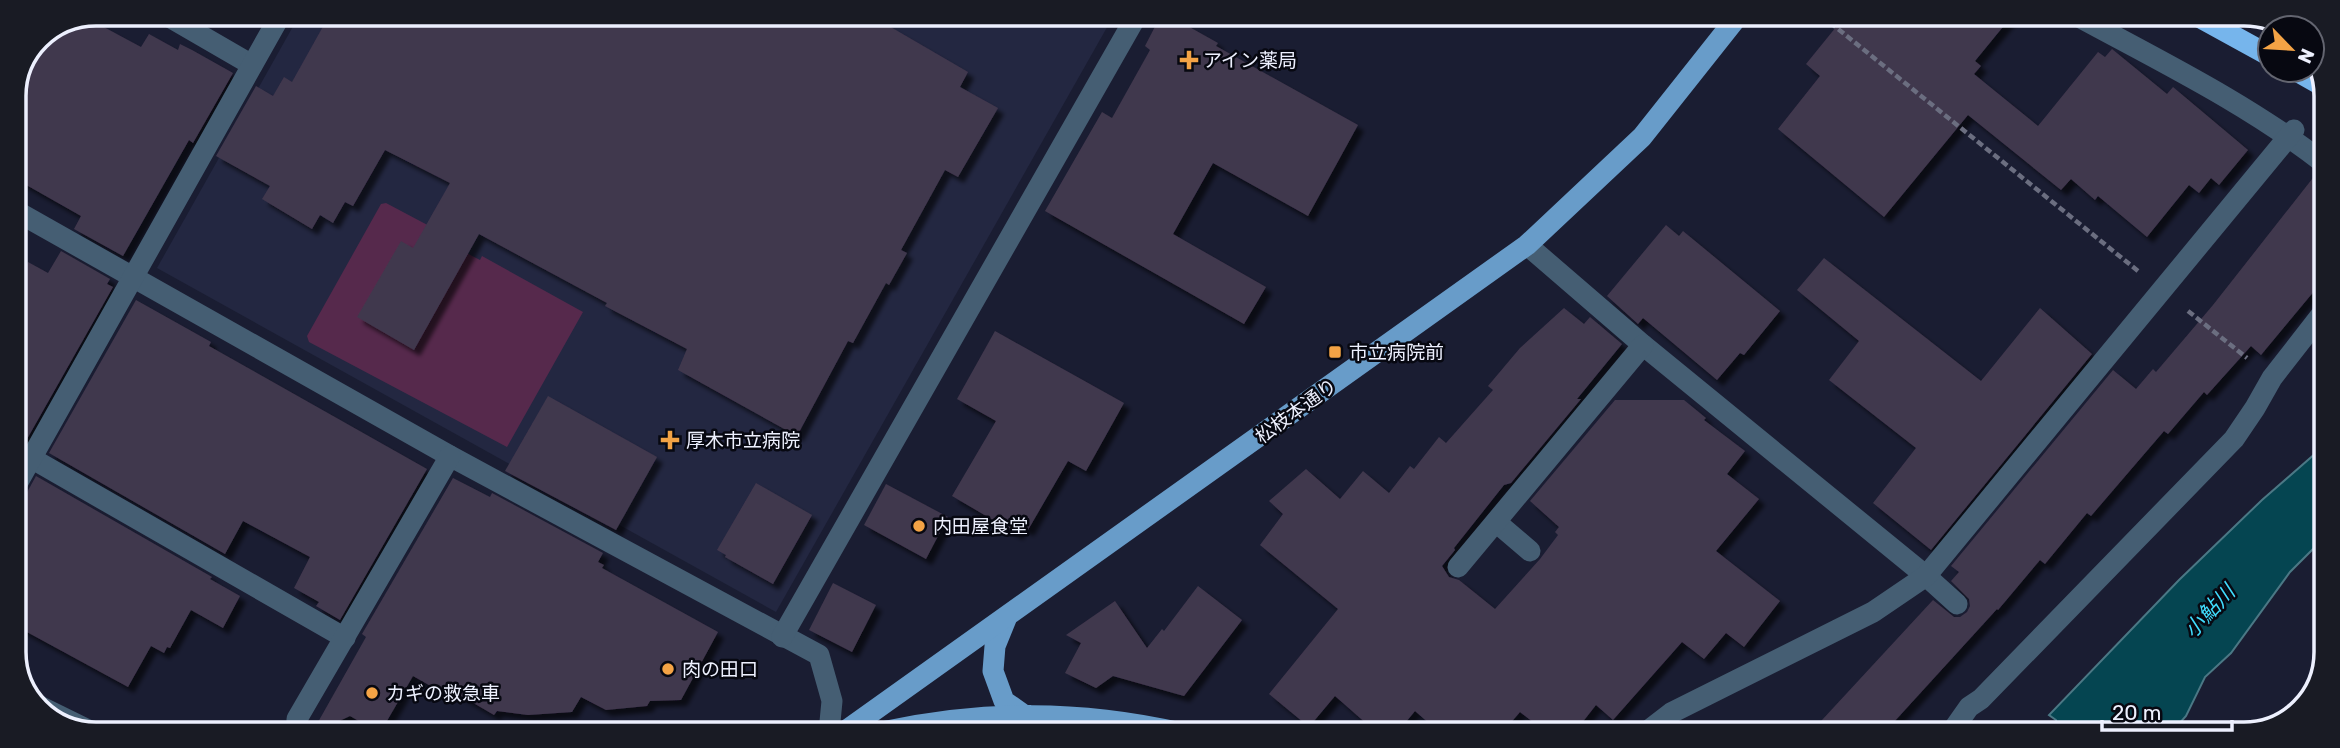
<svg xmlns="http://www.w3.org/2000/svg" width="2340" height="748" font-family="Rubik,'Noto Sans JP',sans-serif">
<defs>
<filter id="shadow"><feDropShadow dx="6" dy="6" stdDeviation="2" flood-color="#0009"/></filter>
</defs>
<rect width="100%" height="100%" fill="#1a1d32"/>
<!-- built -->
<path fill="#232741" d="M300,14L1114,15L776,612L157,268Z"/>
<!-- green -->
<path fill="#56294c" d="M386,203L452,238L449,244L480,260L482,256L583,312L507,447L309,342L307,336L381,204Z"/>
<!-- water -->
<path fill="#054551" stroke="#4b7885" stroke-width="2" d="M2324,446V538L2290,572L2231,653L2205,677L2186,716L2170,734H2059L2056,720L2049,715L2179,580L2262,500Z"/>
<!-- building -->
<g fill="#41374d" filter="url(#shadow)">
<path d="M330,14L870,15L968,72L960,87L998,108L958,177L945,170L901,250L907,253L889,285L886,283L853,343L848,341L797,436L678,370L687,349L605,306L607,303L479,234L414,350L357,317L401,241L413,248L450,183L385,150L353,206L345,202L333,223L320,215L312,229L262,199L270,186L216,156L256,86L273,96L284,77L292,82Z"/>
<path d="M1161,15H1168L1218,43L1216,46L1358,125L1308,216L1213,163L1173,234L1266,287L1244,324L1045,211L1102,112L1112,118L1150,50L1145,46Z"/>
<path d="M1845,16L2011,17L1975,61L1981,66L1974,74L2038,126L2098,52L2105,57L2112,49L2167,94L2173,87L2248,150L2219,185L2211,178L2199,193L2189,185L2147,237L2098,196L2095,200L2071,179L2061,190L1968,115L1884,217L1778,129L1820,76L1806,64Z"/>
<path d="M87,18L141,47L149,34L178,50L180,44L192,50L233,73L193,143L189,140L123,256L74,229L81,216L14,178V95L38,38Z"/>
<path d="M2316,174L2325,177V278L2261,355L2251,346L2207,395L2204,392L2168,434L2164,431L2091,516L2087,513L2045,564L2040,560L1998,610L1997,609L1883,734L1810,733L1933,600L1954,617H1960L1967,612L1970,606L1969,599L1951,581L1959,572L1951,566L2113,370L2136,389L2153,369L2156,372L2213,305Z"/>
<path d="M1666,225L1679,236L1683,231L1780,311L1744,355L1740,353L1717,380L1643,318L1638,324L1607,296Z"/>
<path d="M61,251L110,279L107,284L113,287L14,462V287L28,262L48,273Z"/>
<path d="M1824,258L1981,381L2040,308L2092,354L1931,550L1873,503L1916,448L1829,380L1859,341L1797,290Z"/>
<path d="M136,300L211,342L209,346L427,469L340,620L316,606L319,602L294,588L310,557L243,521L225,554L49,453Z"/>
<path d="M1564,308L1584,324L1590,317L1622,344L1577,399H1581L1511,483L1504,485L1454,548L1455,550L1442,566L1449,577L1459,580L1495,609L1540,559L1558,535L1555,532L1559,527L1530,501L1615,400H1684L1706,418L1704,420L1745,451L1727,474L1759,499L1716,551L1780,601L1744,647L1726,633L1704,659L1682,642L1613,720L1596,705L1574,733H1547L1520,712L1502,733H1440L1415,711L1397,733H1377L1335,696L1309,727L1269,694L1338,609L1260,545L1283,514L1269,501L1306,469L1340,499L1363,471L1389,493L1410,466L1414,469L1439,437L1446,443L1493,390L1488,386L1520,348Z"/>
<path d="M995,331L1124,403L1086,471L1068,461L1028,530L1021,527L1017,534L952,496L996,421L957,399Z"/>
<path d="M548,396L657,457L616,530L505,471Z"/>
<path d="M36,476L212,577L210,579L240,596L223,628L191,610L170,648L167,647L164,653L151,646L128,687L14,625V502L25,496Z"/>
<path d="M453,478L490,497L492,493L603,553L598,562L604,565L602,568L718,632L681,700L650,701L647,706L606,710L581,697L572,712L528,715L497,711L494,715L446,687L443,693L413,676L384,726L371,728L350,716L318,731H313L366,637L362,634Z"/>
<path d="M756,483L812,515L773,584L725,557L726,555L717,550Z"/>
<path d="M886,484L948,517L926,559L864,525Z"/>
<path d="M833,583L876,605L852,652L809,630Z"/>
<path d="M1198,586L1242,620L1184,696L1113,676L1096,688L1065,673L1081,643L1066,635L1115,601L1147,648L1162,629L1164,631Z"/>
</g>
<g fill="none" stroke-linecap="round" stroke-linejoin="round">
<!-- path -->
<g stroke="#6b6e80" stroke-width="4.5" stroke-dasharray="7 3.5" stroke-linecap="butt">
<path d="M1822,16L2138,271"/>
<path d="M2188,311L2247,358"/>
</g>
<!-- minor -->
<g stroke="#455e73" stroke-width="21">
<path d="M164,14L252,65"/>
<path d="M2079,17C2162,62 2250,105 2325,164"/>
<path d="M14,210L450,456L819,655L832,701L829,732"/>
<path d="M1527,245L1643,345L1926,576L1957,604"/>
<path d="M31,458L345,638"/>
<path d="M14,489L281,14"/>
<path d="M1496,522L1530,551"/>
<path d="M1458,567L1643,345"/>
<path d="M782,637L1137,15"/>
<path d="M33,703L90,731"/>
<path d="M297,731V719L450,456"/>
<path d="M1645,733L1671,713L1873,612L1926,576L2294,130"/>
<path d="M1950,734L1969,707L1981,699L2234,439L2255,408L2272,378L2325,310"/>
</g>
<!-- major -->
<g stroke="#689cc9" stroke-width="21">
<path d="M1006,619L995,646L993,671L1004,701L1024,715"/>
<path d="M844,732L1527,245L1642,137L1738,16"/>
<path d="M882,732C984,710 1080,710 1181,733"/>
</g>
<!-- highway -->
<g stroke="#76b5ec" stroke-width="21">
<path d="M2199,17L2270,56"/>
<path d="M2295,70L2325,87"/>
</g>
</g>
<!-- markers -->
<g fill="#f4a345" stroke="#070811" stroke-width="2.5">
<path d="M1185.5 49.5h7v7h7v7h-7v7h-7v-7h-7v-7h7z"/>
<rect x="1328" y="345" width="14" height="14" rx="3.5"/>
<path d="M666.5 429.5h7v7h7v7h-7v7h-7v-7h-7v-7h7z"/>
<circle cx="919" cy="526" r="7"/>
<circle cx="668" cy="669" r="7"/>
<circle cx="372" cy="693" r="7"/>
</g>
<g text-anchor="middle" dominant-baseline="central" stroke-width="5" stroke-linejoin="round" paint-order="stroke">
<!-- poi labels -->
<g font-size="19" fill="#edf0fe" stroke="#070811" text-anchor="start">
<text x="1203" y="60">アイン薬局</text>
<text x="1349" y="352">市立病院前</text>
<text x="686" y="440">厚木市立病院</text>
<text x="933" y="526">内田屋食堂</text>
<text x="682" y="669">肉の田口</text>
<text x="386" y="693">カギの救急車</text>
</g>
<!-- street labels -->
<g font-size="19" fill="#edf0fe" stroke="#070811">
<text transform="translate(1296 411) rotate(-36)">松枝本通り</text>
</g>
<!-- water labels -->
<g font-size="21" font-style="italic" fill="#40dcfd" stroke="#070811">
<text transform="translate(2209 611) rotate(-47)">小鮎川</text>
</g>
</g>
<!-- crop -->
<path d="M0 0H2340V748H0ZM96 26H2244A70 70 0 0 1 2314 96V652A70 70 0 0 1 2244 722H96A70 70 0 0 1 26 652V96A70 70 0 0 1 96 26Z" fill="#191b24" fill-rule="evenodd"/>
<path fill="none" stroke="#edf0fe" stroke-width="3.5" d="M96 26H2244A70 70 0 0 1 2314 96V652A70 70 0 0 1 2244 722H96A70 70 0 0 1 26 652V96A70 70 0 0 1 96 26Z"/>
<!-- north arrow -->
<g transform="translate(2291 49) rotate(115)"><circle r="33" fill="#070811" stroke="#636570" stroke-width="2"/>
<path d="M0-5L12 26L0 18L-12 26Z" fill="#f4a345"/>
<text y="-10" font-size="19" font-weight="bold" text-anchor="middle" fill="#edf0fe">N</text>
</g>
<!-- scale -->
<path d="M2102 720v10h130v-10" fill="none" stroke="#edf0fe" stroke-width="3.5"/>
<text x="2112" y="720" font-size="21" fill="#edf0fe" stroke="#070811" stroke-width="5" paint-order="stroke">20 m</text>
</svg>
